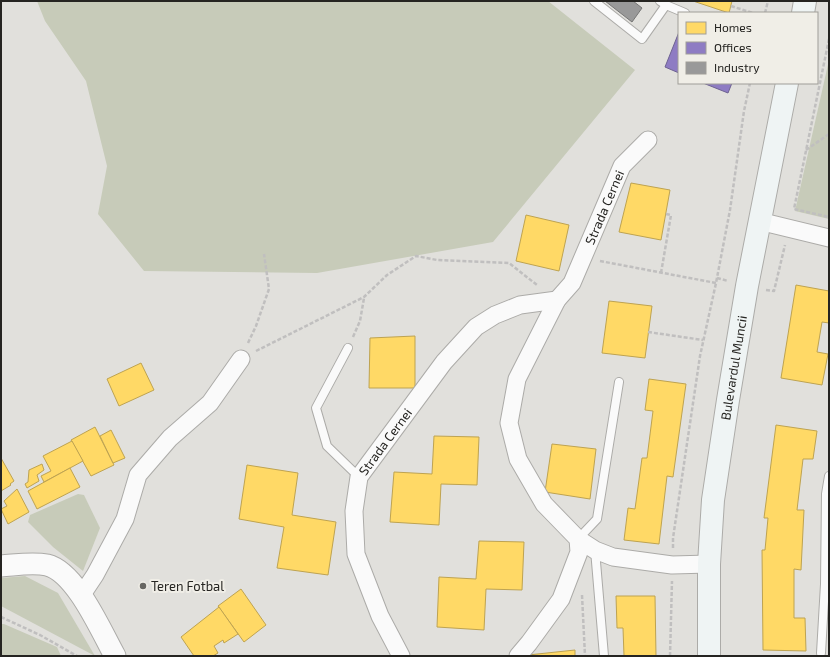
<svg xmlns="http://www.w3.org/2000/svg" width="830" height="657" font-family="'Exo 2',sans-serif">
<rect width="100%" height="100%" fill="#e1e0dc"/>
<!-- green -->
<g fill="#c7cbb9">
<path d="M37,1H548L635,70L493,242L317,273L144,271L98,214L107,166L86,81L45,21Z"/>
<path d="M829,60V219L795,211Z"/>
<path d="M78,494L84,495L100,528L83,571L53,547L28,522L30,515Z"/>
<path d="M25,576L58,593L95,656L1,606V578Z"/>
<path d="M1,624H4L57,647L61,656H1Z"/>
</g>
<!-- homes -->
<g fill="#ffd966" stroke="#bea351">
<path d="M693,1H732L729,13Z"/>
<path d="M631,183L670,190L661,240L619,232Z"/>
<path d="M526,215L569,225L559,271L516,261Z"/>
<path d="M796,285L829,291V323L822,322L817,352L828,354L822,385L781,378Z"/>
<path d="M609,301L652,306L645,358L602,353Z"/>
<path d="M415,336V388H369L370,338Z"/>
<path d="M141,363L154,390L119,406L107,379Z"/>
<path d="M649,379L686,384L673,477L667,476L659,544L624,540L628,508L635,509L642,458H647L653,411L645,410Z"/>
<path d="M776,425L817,431L813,459H803L797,510H804L801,570L794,569V618H805L806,651L763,650L762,550H765L768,518H764Z"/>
<path d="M95,427L114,465L91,476L71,440Z"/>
<path d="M111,430L125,458L113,463L100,436Z"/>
<path d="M434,436L479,437L477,485L441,484L439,525L390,522L394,472L432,474Z"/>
<path d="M72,441L83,461L44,482L41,476L51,471L43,456Z"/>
<path d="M552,444L596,449L590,499L545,492Z"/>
<path d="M1,458L14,481L10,484L11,485L1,491Z"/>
<path d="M42,464L44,470L37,475L39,481L27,488L25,484L28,482L29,470Z"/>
<path d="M247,465L298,473L292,515L336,522L328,575L277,568L284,527L239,519Z"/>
<path d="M70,468L80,487L37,509L28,491Z"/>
<path d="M17,489L29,512L8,524L1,509L7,506L4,501Z"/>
<path d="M479,541L524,542L522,590L486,589L484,630L437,627L439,577L476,579Z"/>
<path d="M241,589L266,625L244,642L218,606Z"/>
<path d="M616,596H655L656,656H624L623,628H617Z"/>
<path d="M219,607L238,634L224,643L223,640L214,646L218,653L213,656H194L181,637Z"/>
<path d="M575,650V656H528V655Z"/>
</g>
<!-- offices -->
<g fill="#8e7cc3" stroke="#6e6292">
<path d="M679,32V73L665,67Z"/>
<path d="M703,83H732L728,93Z"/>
</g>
<!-- industry -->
<path fill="#999" stroke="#767675" d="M605,1H633L642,8L632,22Z"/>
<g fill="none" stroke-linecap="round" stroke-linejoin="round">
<defs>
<g id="service">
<path d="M594,1L642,39L666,5"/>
<path d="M660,1L666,5L685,13"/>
<path d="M348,348L316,408L327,446L359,477"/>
<path d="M578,539L597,519L619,382"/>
<path d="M595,550L604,656"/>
<path d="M821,653L825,584L826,494L829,476"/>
</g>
<g id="minor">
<path d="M759,221L829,238"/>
<path d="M578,539L595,550L613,557L672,565L709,564"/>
<path d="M81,596L95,575L125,519L138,475L170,438L210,403L241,359"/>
<path id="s1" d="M401,656L380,616L356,554L354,511L359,477L444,362L476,327L495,315L520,305L557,300"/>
<path id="s2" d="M518,656L529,643L561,599L579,552L578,539L544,504L518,459L509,423L517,379L557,300L572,283L622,166L648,140"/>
</g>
<path id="tertiary" d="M1,566C16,565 32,562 47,565C76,572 101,631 115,656"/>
<g id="secondary">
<path d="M803,13L805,1"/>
<path id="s3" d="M709,656V564L713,500L728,400L747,286L787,83"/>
</g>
</defs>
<!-- service casing -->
<use href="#service" stroke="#acaba8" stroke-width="10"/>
<!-- minor casing -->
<use href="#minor" stroke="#acaba8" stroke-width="19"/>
<!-- tertiary casing -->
<use href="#tertiary" stroke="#acaba8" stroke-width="23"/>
<!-- secondary casing -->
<use href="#secondary" stroke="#acaba8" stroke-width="24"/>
<!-- path -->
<g stroke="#c0bfbf" stroke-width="2.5" stroke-dasharray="4 2" stroke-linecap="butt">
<path d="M731,6L753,13"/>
<path d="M765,13L768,1"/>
<path d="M829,39L794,209L829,217"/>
<path d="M806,150L829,134"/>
<path d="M600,261L716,283"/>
<path d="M661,273L671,215L666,214"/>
<path d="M717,278L728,281"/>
<path d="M766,290L774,291L785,245"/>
<path d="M648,332L703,340"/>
<path d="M353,337L360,321L364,298"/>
<path d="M248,343L256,326L269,289L264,254"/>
<path d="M256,351L364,297L387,275L416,256L437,260L509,263L537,285"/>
<path d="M673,548V538L700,356L716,283L730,210L744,111L750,83"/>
<path d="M582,595L585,656"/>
<path d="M1,617L40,635L77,656"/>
<path d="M670,656L672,581"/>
</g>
<!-- service -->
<use href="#service" stroke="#fafafa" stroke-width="8"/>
<!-- minor -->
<use href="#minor" stroke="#fafafa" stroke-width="17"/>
<!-- tertiary -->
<use href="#tertiary" stroke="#fafafa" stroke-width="21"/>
<!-- secondary -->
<use href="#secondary" stroke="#eff4f4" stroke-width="22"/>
</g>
<!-- markers -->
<circle fill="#676662" stroke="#f0eee7" stroke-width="1.5" cx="143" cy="586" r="4"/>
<g text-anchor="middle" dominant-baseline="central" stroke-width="4" stroke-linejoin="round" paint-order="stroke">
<!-- street labels -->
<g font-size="13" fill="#252421" stroke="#f0eee7">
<text stroke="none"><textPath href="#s2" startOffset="511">Strada Cernei</textPath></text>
<text stroke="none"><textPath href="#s3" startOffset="290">Bulevardul Muncii</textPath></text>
<text stroke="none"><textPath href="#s1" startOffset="233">Strada Cernei</textPath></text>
</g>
<!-- poi labels -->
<g font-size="13" fill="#252421" stroke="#f0eee7" text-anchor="start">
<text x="151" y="586">Teren Fotbal</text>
</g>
</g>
<!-- border -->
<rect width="830" height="657" fill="none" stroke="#252421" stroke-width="4"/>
<!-- legend -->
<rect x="678" y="12" width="140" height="72" fill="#f0eee7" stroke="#9f9d98"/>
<rect x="686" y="22" width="20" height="12" fill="#ffd966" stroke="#9f9d98"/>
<text x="714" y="32" font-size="12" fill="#252421">Homes</text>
<rect x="686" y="42" width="20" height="12" fill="#8e7cc3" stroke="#9f9d98"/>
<text x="714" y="52" font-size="12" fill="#252421">Offices</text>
<rect x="686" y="62" width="20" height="12" fill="#999999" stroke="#9f9d98"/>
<text x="714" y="72" font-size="12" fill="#252421">Industry</text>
</svg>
